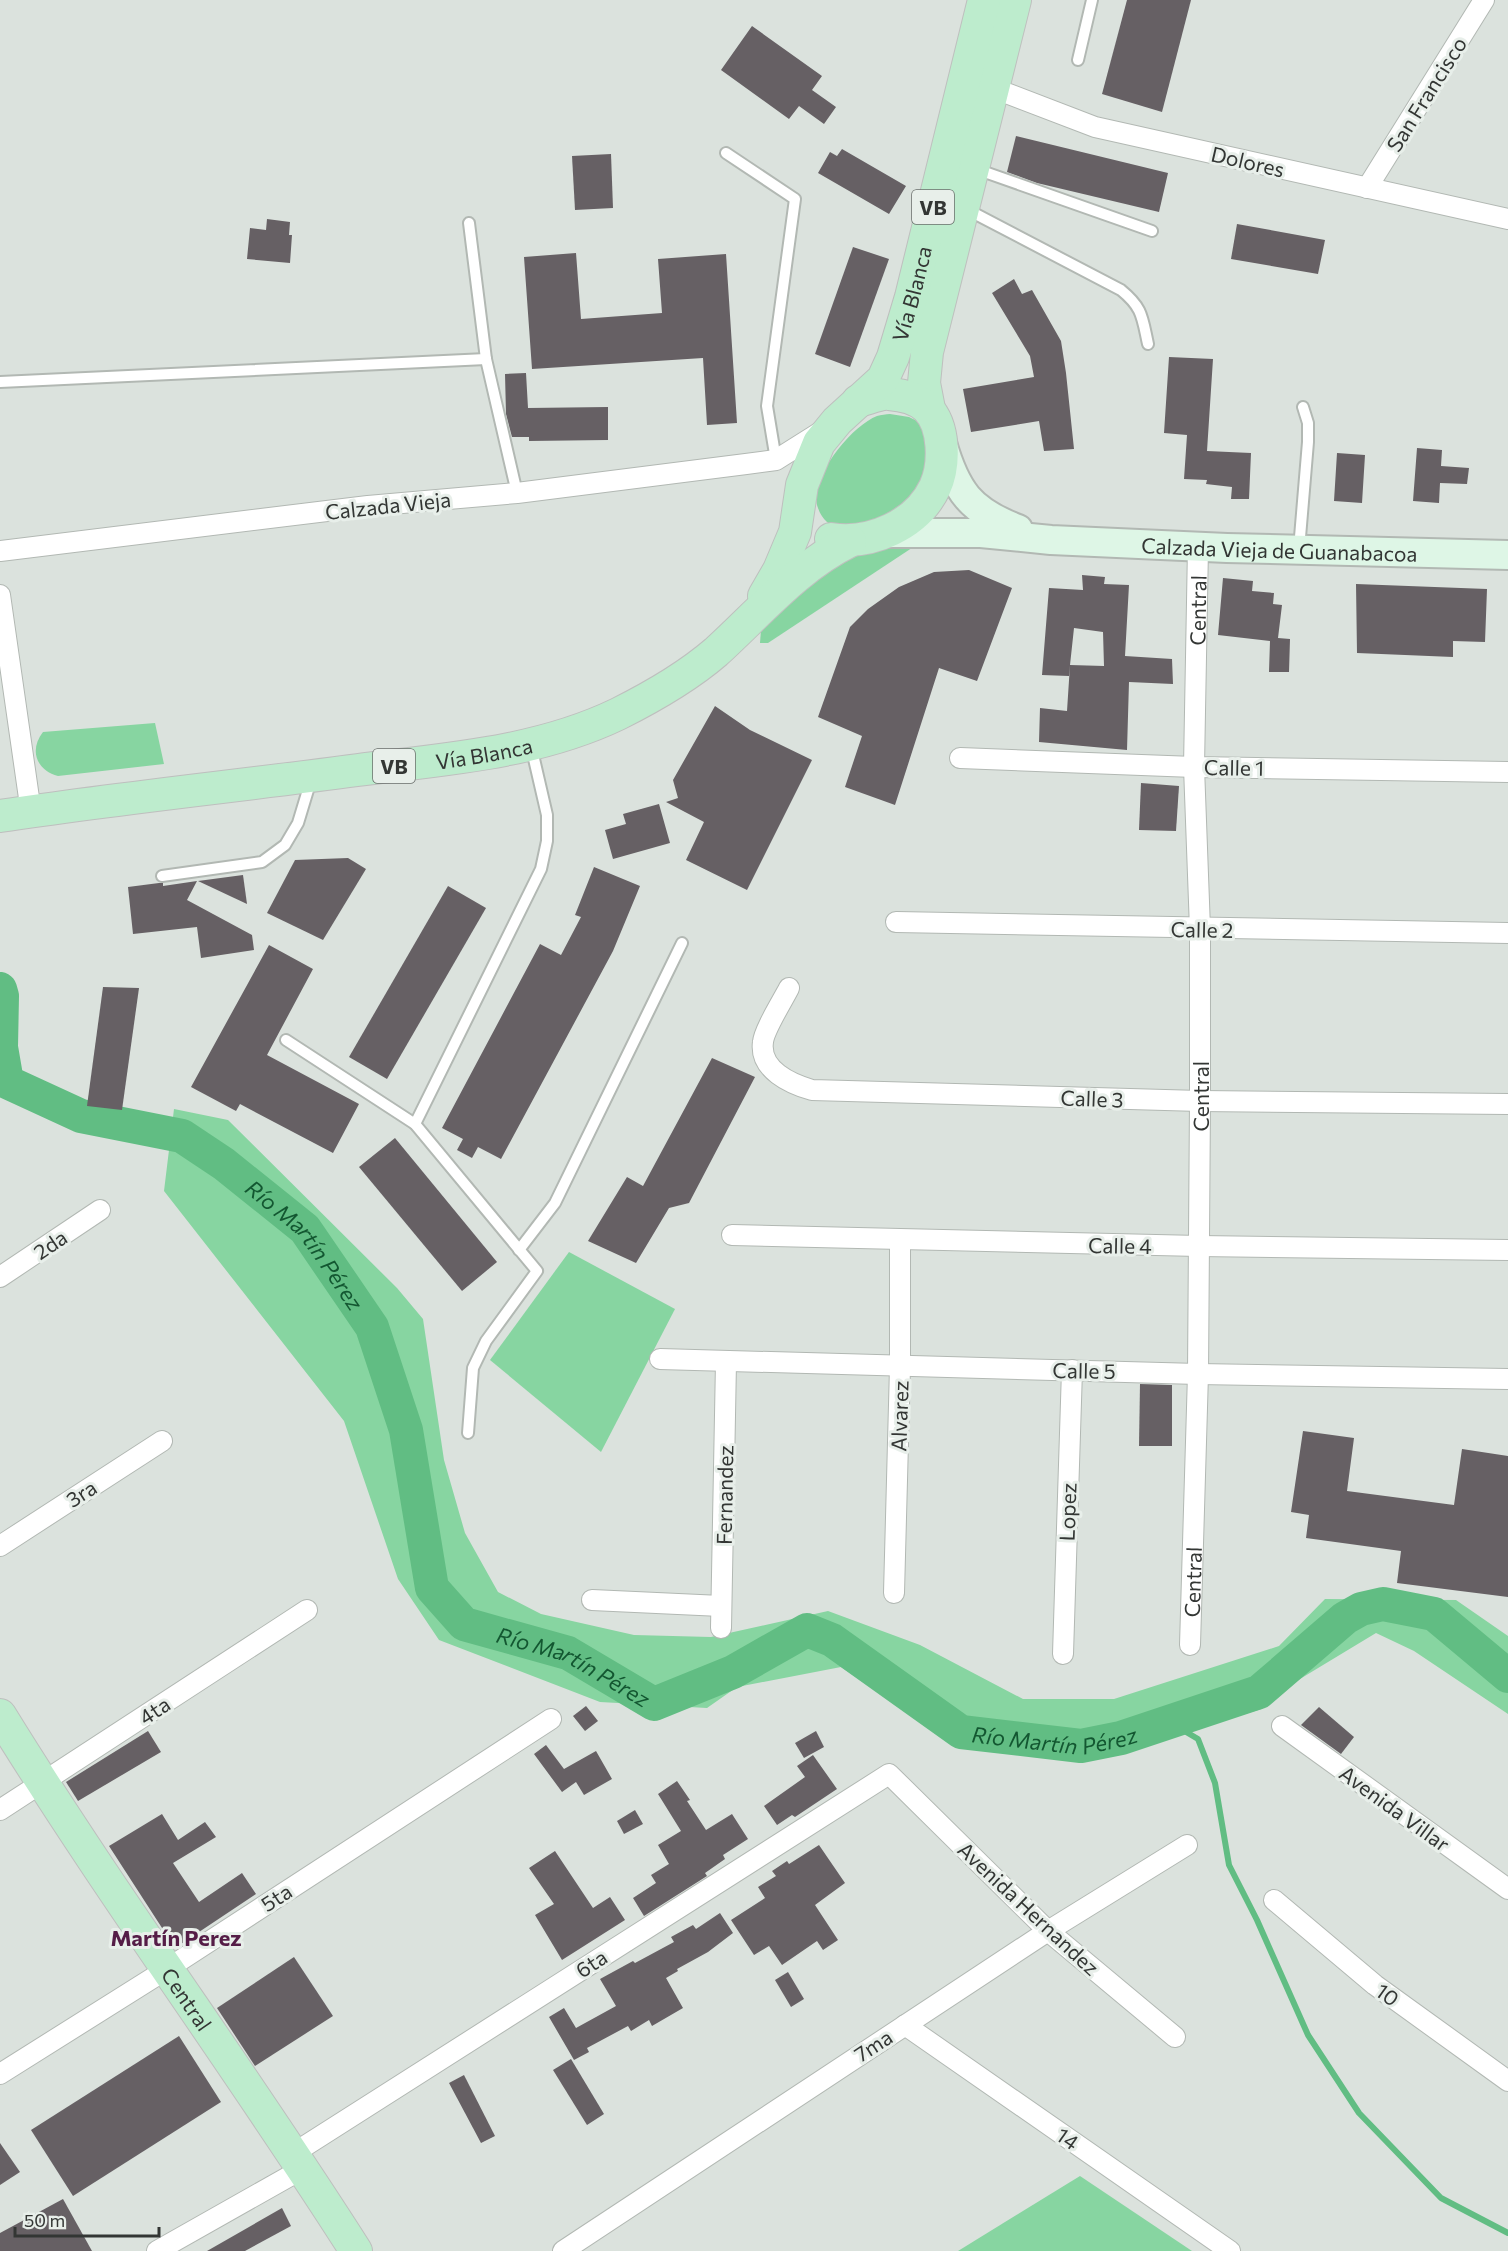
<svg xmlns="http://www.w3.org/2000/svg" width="1508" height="2251" font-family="Commissioner,sans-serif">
<rect width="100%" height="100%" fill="#dbe2dd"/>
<!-- green -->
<g fill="#87d5a1">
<path d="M890,414L909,417L919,422L930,444L923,481L915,494L884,519L840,531C830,525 822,520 818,508C807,480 851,426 877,416C881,415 886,414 890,414Z"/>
<path d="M927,538L768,643H760L761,630L775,611L849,554Z"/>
<path d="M155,723L164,764L58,776C36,770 29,750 43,732Z"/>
<path d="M174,1109L228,1120L397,1288L423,1319L444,1460L465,1533L498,1592L541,1614L634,1635L711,1637L828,1611L920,1645L1023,1699H1114L1279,1646L1325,1599L1456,1600L1508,1636V1714L1414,1651L1376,1633L1285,1688L1262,1709L1128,1748L930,1727L841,1667L737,1687L707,1708L600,1702L439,1640L398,1579L344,1421L164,1191Z"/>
<path d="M569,1252L675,1309L601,1452L490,1360Z"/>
<path d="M1080,2176L1192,2251H958Z"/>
</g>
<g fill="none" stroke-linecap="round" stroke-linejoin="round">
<!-- stream -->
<path stroke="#61bd83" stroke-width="6" d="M1171,1723L1198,1739L1215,1783L1229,1865L1257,1920L1308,2035L1359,2113L1441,2198L1508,2233"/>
<!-- river -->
<path stroke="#61bd83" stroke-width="34" id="s1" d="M0,989L2,996L1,1047L7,1082L81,1116L182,1136L224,1164L305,1229L372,1327L406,1430L432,1588L464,1624L568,1653L654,1704L733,1672L807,1630L832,1640L961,1732L1081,1746L1121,1738L1259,1692L1345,1618L1361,1609L1383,1604L1434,1614L1508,1676"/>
</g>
<!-- building -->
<g fill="#666064" fill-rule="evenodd">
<path d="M1127,0H1191L1162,112L1102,94Z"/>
<path d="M752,26L822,76L812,90L836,107L824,124L799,106L789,119L721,70Z"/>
<path d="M1016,136L1168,173L1159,212L1037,183L1007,172Z"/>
<path d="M842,149L906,186L889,214L818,173L830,152L837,156Z"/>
<path d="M611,154L613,208L575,210L572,156Z"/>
<path d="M267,219L290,222L289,235H292L290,263L247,259L250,228L266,230Z"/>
<path d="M1237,224L1325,240L1318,274L1231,259Z"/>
<path d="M853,247L889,259L850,367L815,354Z"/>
<path d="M576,253L581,319L662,313L658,259L726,254L737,423L707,425L703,358L532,369L524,257Z"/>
<path d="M1014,279L1022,294L1032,290L1061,341L1066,373L1074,449L1044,451L1039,421L971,432L963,389L1034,377L1030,356L992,293Z"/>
<path d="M1169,357L1213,359L1207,451L1251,453L1249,499H1231L1232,487L1206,484L1207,480L1184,479L1187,435L1164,433Z"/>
<path d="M526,373L528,408L608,407V440L529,441V437H512L506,414L505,374Z"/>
<path d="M1417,448L1442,450L1441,466L1469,468L1467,484L1440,483L1439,503L1413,501Z"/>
<path d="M1337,453L1365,455L1362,503L1334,501Z"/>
<path d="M969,570L1012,588L977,681L939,668L895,805L845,787L862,736L818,717L850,627L868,609L899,587L934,572Z"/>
<path d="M1082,575L1105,577L1104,584L1129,585L1125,656L1172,659L1173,684L1129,682L1127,750L1039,742L1040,708L1067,711L1070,665L1069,676L1042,675L1049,588L1083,590ZM1074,628L1103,632L1104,666L1070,665Z"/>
<path d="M1223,578L1253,581L1252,591L1274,593L1273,604L1282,605L1278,638L1290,639L1289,672H1269L1270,641L1218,635Z"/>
<path d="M1356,584L1487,589L1485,642L1453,641V657L1357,653Z"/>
<path d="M715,706L750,730L812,760L747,890L686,860L704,822L666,802L678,798L673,780Z"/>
<path d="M1141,783L1179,786L1176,831L1139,830Z"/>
<path d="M659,804L670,843L613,859L605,830L626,824L623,814Z"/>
<path d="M348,858L366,869L323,940L267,913L295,860Z"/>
<path d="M594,867L640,886L613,951L501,1159L478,1147L472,1158L457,1150L463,1139L442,1128L540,944L561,955L581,917L575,915Z"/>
<path d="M243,875L247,904L198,881Z"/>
<path d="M197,881L187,900L252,935L254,950L201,958L197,927L133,934L128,887L159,883H163V886Z"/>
<path d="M448,886L486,908L387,1079L349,1057Z"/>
<path d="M269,945L313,969L267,1055L359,1104L333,1153L240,1104L236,1111L191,1087Z"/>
<path d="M103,987L139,988L122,1110L87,1106Z"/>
<path d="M712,1058L755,1077L689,1203L669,1208L636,1263L588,1241L627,1177L643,1186Z"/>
<path d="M395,1138L497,1262L462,1291L359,1167Z"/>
<path d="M1140,1384L1172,1385V1446H1139Z"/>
<path d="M1303,1431L1354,1438L1347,1491L1454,1505L1462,1449L1508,1456V1597L1397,1583L1401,1551L1306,1538L1309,1515L1291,1512Z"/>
<path d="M586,1706L598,1721L585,1731L573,1716Z"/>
<path d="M1319,1707L1354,1737L1341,1754L1301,1725Z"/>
<path d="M148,1731L161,1752L78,1801L66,1782Z"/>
<path d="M816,1731L824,1747L804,1758L795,1743Z"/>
<path d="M546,1745L564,1769L596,1751L612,1779L584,1795L576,1782L562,1792L534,1754Z"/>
<path d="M813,1755L837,1789L795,1817L792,1815L777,1825L764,1806L805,1777L797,1766Z"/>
<path d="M677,1781L690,1800L687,1801L706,1830L732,1814L748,1839L723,1855L725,1859L705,1873L707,1876L644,1916L633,1898L656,1883L651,1875L669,1864L658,1845L681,1831L658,1794Z"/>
<path d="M635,1810L643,1824L624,1834L617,1821Z"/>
<path d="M162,1814L178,1840L205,1822L216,1837L173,1863L199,1902L242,1873L256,1894L175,1948L109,1846Z"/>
<path d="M819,1845L845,1883L815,1905L838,1940L823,1950L817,1941L782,1965L769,1946L754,1955L731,1920L765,1898L758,1887L776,1876L772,1871L787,1861L789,1864Z"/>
<path d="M555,1851L593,1908L610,1897L625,1920L562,1960L535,1915L554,1904L529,1868Z"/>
<path d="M720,1913L733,1933L708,1952L677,1969L678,1971L666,1978L683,2008L652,2026L649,2020L631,2031L628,2026L587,2048L589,2052L574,2060L549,2017L564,2008L576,2028L616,2006L600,1979L633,1961L635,1963L674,1942L671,1937L693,1925L696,1929Z"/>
<path d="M294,1957L333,2016L255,2066L217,2008Z"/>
<path d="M788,1972L804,1999L791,2007L775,1980Z"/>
<path d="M179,2036L221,2102L73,2196L31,2130Z"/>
<path d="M571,2059L604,2114L587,2125L553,2070Z"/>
<path d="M464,2075L495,2136L481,2143L449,2083Z"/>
<path d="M0,2143L20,2172L0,2185Z"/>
<path d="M63,2199L92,2251H0V2233Z"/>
<path d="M282,2208L291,2226L245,2251H207Z"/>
</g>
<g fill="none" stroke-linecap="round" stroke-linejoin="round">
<defs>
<g id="lane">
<path d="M1078,60L1092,0"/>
<path d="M726,153L795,199L767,406L776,460"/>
<path d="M976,169L1152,231"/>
<path d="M966,209L1121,290C1143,308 1142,317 1148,344"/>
<path d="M469,223L486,359L517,493"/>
<path d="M0,382L486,359"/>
<path d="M1299,549L1308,442V423L1303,407"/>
<path d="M162,876L262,862L285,845L298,823L311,780"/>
<path d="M286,1040L415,1124L537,1271L486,1341L473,1368L468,1433"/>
<path d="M415,1124L541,869L547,841V815L531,746"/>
<path d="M519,1250L555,1203L682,943"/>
</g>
<g id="street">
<path d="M993,88L1095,127L1508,219"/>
<path d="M1367,188L1484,0"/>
<path d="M0,551L368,506L517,493L746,464L776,460L822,431"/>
<path d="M0,595L31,812"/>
<path d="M960,758L1194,767L1508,772"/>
<path d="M896,922L1508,933"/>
<path d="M789,988C783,1000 764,1030 763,1042C759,1070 791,1084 812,1090L1200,1101L1508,1104"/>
<path d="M732,1235L1199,1246L1508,1250"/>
<path d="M0,1277L100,1210"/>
<path d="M660,1359L1198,1374L1508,1379"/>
<path d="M0,1546L162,1441"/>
<path d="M894,1593L900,1367V1240"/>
<path d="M592,1600L721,1606"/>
<path d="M721,1628L726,1362"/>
<path id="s2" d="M1190,1645L1198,1374L1200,1101V929L1194,767L1198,547"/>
<path d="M1063,1654L1072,1370"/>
<path d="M1282,1726L1508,1889"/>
<path d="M0,1810L307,1610"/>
<path d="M1274,1900L1375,1985L1508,2081"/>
<path d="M905,2025L1230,2251"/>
<path d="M0,2074L167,1969L551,1719"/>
<path d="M294,2153L889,1774L1048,1931L1175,2037"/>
<path d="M157,2251L304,2168"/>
<path d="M563,2251L1048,1931L1187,1845"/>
</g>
<g id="secondary">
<path d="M942,443C956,491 970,511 1018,529"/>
<path id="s3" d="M884,533H981L1051,540L1227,548L1508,555"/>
</g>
<g id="primary">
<path d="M929,409L924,383L927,352L1015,0"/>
<path d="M831,539C871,545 917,525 935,487C945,465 945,426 927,408C918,399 902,395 889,394C881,393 867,399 858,401"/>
<path id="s4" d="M764,596L779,570L795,532L802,485L819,443L837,421L883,379L893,357L911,297L984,0"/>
<path id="s5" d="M0,816C119,798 238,786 358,770C446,759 537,753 618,714C652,697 687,677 716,652C759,613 797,567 850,541"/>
<path id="s6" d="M0,1715C113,1898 241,2070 356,2251"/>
</g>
</defs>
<!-- lane casing -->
<use href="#lane" stroke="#b2b8b3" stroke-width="14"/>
<!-- street casing -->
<use href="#street" stroke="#b2b8b3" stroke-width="22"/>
<!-- secondary casing -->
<use href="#secondary" stroke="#b2b8b3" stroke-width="32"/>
<!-- primary casing -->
<use href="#primary" stroke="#bebfbe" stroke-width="34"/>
<!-- lane -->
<use href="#lane" stroke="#fff" stroke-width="10"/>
<!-- street -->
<use href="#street" stroke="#fff" stroke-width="20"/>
<!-- secondary -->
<use href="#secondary" stroke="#def6e6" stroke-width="28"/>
<!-- primary -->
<use href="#primary" stroke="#bdeccd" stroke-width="32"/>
</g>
<g text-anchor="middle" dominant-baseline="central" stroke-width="6" stroke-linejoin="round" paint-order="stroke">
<!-- shield labels -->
<g fill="#e8efea" stroke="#696e6b" stroke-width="1.5">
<rect x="912" y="190" width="42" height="34" rx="4.5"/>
<rect x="373" y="749" width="42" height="34" rx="4.5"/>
</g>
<g font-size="20" font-weight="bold" fill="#333634">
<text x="933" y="207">VB</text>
<text x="394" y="766">VB</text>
</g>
<!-- street labels -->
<g font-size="21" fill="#333634" stroke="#e8efea">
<text transform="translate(1426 94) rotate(-58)">San Francisco</text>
<text transform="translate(1248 161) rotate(13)">Dolores</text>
<text stroke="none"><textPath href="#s4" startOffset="345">Vía Blanca</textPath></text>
<text transform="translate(388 505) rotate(-6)">Calzada Vieja</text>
<text stroke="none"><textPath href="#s3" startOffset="396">Calzada Vieja de Guanabacoa</textPath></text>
<text stroke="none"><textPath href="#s2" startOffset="1035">Central</textPath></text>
<text stroke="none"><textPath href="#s5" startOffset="488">Vía Blanca</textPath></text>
<text transform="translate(1234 767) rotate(1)">Calle 1</text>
<text transform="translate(1202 929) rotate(1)">Calle 2</text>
<text stroke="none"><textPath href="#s2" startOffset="549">Central</textPath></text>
<text transform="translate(1092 1098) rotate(2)">Calle 3</text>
<text transform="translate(50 1244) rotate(-34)">2da</text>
<text transform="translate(1120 1245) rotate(1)">Calle 4</text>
<text transform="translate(1084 1370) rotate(1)">Calle 5</text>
<text transform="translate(899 1416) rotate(-88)">Alvarez</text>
<text transform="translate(81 1493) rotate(-33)">3ra</text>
<text transform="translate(724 1495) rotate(-89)">Fernandez</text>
<text transform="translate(1067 1512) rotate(-88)">Lopez</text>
<text stroke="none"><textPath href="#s2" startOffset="63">Central</textPath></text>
<text transform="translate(154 1710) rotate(-33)">4ta</text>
<text transform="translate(1395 1808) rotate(36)">Avenida Villar</text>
<text transform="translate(276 1897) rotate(-33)">5ta</text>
<text transform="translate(1029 1908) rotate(43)">Avenida Hernandez</text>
<text transform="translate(591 1963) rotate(-33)">6ta</text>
<text transform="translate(1388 1994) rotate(36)">10</text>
<text stroke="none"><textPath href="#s6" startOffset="340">Central</textPath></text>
<text transform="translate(873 2045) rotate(-33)">7ma</text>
<text transform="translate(1068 2138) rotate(35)">14</text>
</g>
<!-- water labels -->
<g font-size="22" font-style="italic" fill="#135731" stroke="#e8efea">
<text stroke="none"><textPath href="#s1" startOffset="444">Río Martín Pérez</textPath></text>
<text stroke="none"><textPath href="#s1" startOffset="986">Río Martín Pérez</textPath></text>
<text stroke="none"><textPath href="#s1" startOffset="1526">Río Martín Pérez</textPath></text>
</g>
<!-- neighbourhood labels -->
<g font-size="22" font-weight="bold" fill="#551d47" stroke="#e8efea">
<text x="176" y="1937">Martín Perez</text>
</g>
</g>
<!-- scale -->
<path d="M15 2227v9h144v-9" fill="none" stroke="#333634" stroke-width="3"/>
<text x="24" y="2227" font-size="18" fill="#333634" stroke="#e8efea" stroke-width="4.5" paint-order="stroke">50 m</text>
</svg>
